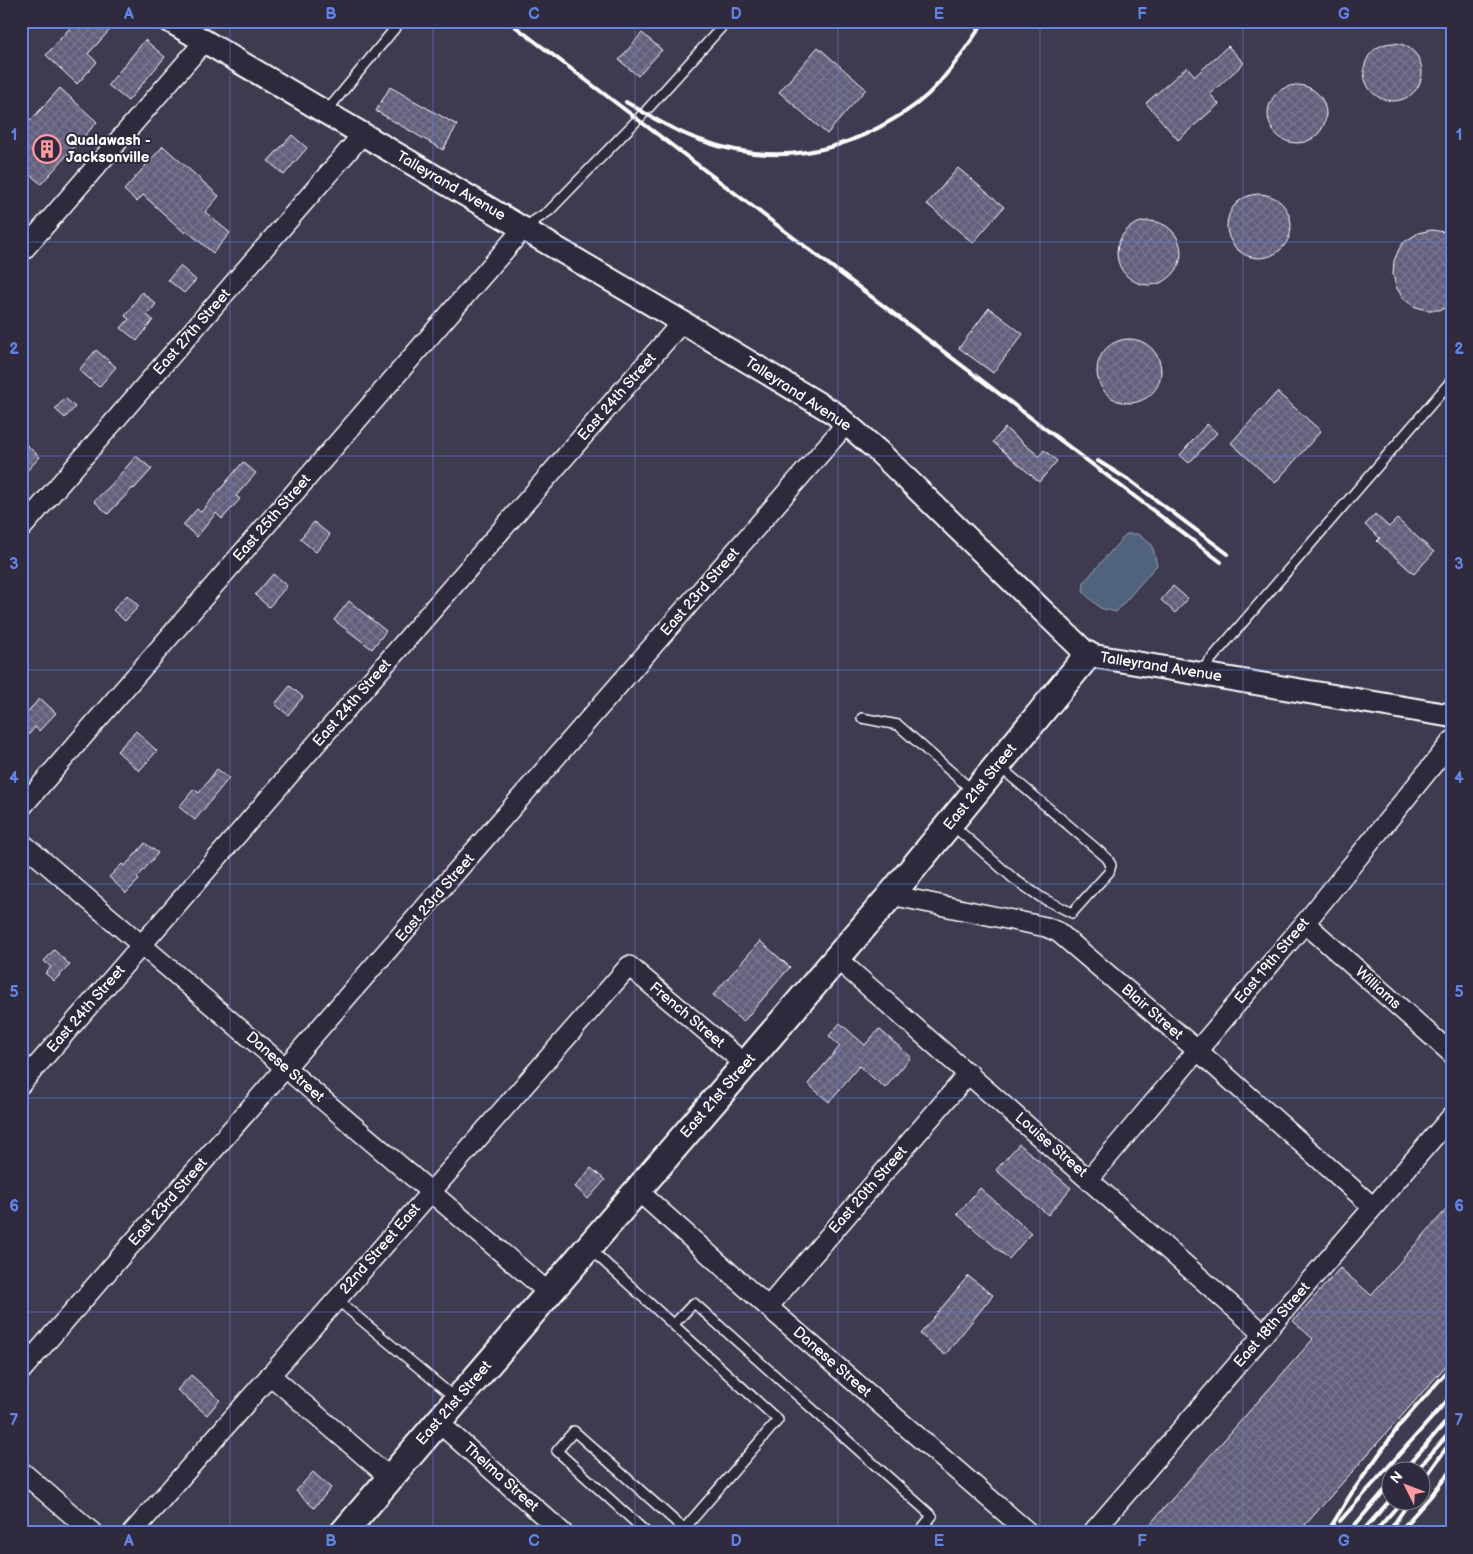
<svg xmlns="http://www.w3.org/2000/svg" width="1473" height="1554" font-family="'Balsamiq Sans',sans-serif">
<defs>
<pattern id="building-cross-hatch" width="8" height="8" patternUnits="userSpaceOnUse" patternTransform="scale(1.25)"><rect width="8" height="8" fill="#625e7c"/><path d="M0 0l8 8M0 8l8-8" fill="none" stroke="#7a7690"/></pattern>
</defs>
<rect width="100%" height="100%" fill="#3e3a50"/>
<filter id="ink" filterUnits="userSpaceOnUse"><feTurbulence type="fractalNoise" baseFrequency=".02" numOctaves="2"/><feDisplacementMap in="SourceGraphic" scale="10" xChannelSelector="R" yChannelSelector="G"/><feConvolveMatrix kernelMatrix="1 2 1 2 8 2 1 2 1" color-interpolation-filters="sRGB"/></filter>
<g filter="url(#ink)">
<!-- water -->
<path fill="#51637b" stroke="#97a1b0" d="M1126,534H1138L1152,545L1157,565L1116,612L1100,608L1083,592L1084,582Z"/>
<!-- building -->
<g fill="url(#building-cross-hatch)" stroke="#fff">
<path d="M76,21H118L88,54L97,62L77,84L46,55Z"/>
<path d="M642,33L662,50L638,76L619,60Z"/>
<path d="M145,40L165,57L128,101L108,85Z"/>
<circle cx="1393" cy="72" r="29"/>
<path d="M1228,46L1244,63L1210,94L1219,104L1178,140L1146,103L1187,67L1195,76Z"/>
<path d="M818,47L866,89L827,134L779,92Z"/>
<circle cx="1297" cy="114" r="29"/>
<path d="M390,87L457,125L443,150L376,111Z"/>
<path d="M60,88L97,122L41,184L21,167V131Z"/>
<path d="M292,135L307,148L284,175L268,161Z"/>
<path d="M163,146L219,196L205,212L230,233L213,253L187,231L185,233L143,195L137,202L124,190Z"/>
<path d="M958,168L1004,207L973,243L927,204Z"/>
<circle cx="1259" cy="226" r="32"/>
<circle cx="1149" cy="253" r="32"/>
<path d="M1431,230L1445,232L1452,236V306L1439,310H1426L1413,306L1403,298L1396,287L1393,274L1394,261L1399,249L1403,243L1418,233Z"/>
<path d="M180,266L196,280L184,293L168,280Z"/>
<path d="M142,292L156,304L147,315L153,320L137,341L121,328L129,319L125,316Z"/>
<path d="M989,308L1023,334L993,373L959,348Z"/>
<circle cx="1129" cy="371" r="32"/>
<path d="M96,350L116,367L99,387L79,370Z"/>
<path d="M1277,392L1321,431L1275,483L1231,443Z"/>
<path d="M65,398L75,407L65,418L55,409Z"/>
<path d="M1207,424L1217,433L1189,463L1180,455Z"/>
<path d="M1005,428L1039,456L1044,450L1057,461L1039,482L993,442Z"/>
<path d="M21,440L40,457L21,477Z"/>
<path d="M136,456L152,469L134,489L133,488L108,514L94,501L111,485Z"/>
<path d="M243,462L256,473L236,496L240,499L222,519L216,513L197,537L183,525L197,509L201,512Z"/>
<path d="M1375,514L1389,527L1397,519L1434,552L1414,574L1377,541L1380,538L1365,525Z"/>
<path d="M314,522L330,535L316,552L300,539Z"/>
<path d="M273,574L287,586L269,607L255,595Z"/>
<path d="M1173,586L1188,599L1175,613L1161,600Z"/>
<path d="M127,595L139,606L125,621L113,610Z"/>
<path d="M349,601L386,631L372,649L334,620Z"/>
<path d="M290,686L303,697L288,715L275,704Z"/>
<path d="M40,698L56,713L39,731L35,727L21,744V719Z"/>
<path d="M136,731L157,751L139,771L117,751Z"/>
<path d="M217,769L229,778L195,820L179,807L194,789L199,793Z"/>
<path d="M145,843L158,853L137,878L139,880L126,893L109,877L122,864L125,866Z"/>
<path d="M760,941L790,967L743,1022L713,995Z"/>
<path d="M54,950L70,965L54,981L45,973L51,967L44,961Z"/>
<path d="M840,1023L865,1045L879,1029L911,1057L885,1088L859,1066L829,1102L808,1084L840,1046L829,1036Z"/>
<path d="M1019,1144L1071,1188L1048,1215L996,1170Z"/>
<path d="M591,1168L605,1180L588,1199L575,1187Z"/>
<path d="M980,1188L1031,1233L1009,1259L957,1214Z"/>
<path d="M1452,1203V1359L1298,1533H1142L1313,1339L1293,1321L1340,1268L1371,1295Z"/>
<path d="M968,1276L993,1295L945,1355L920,1334Z"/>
<path d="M191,1375L220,1400L207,1415L177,1390Z"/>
<path d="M313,1472L331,1488L314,1508L296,1491Z"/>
</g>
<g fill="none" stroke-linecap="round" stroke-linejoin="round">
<defs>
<g id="service">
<path d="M325,113L401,21"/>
<path d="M523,228L549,211L644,113L727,21"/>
<path d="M1201,671L1452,380"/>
<path d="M862,718L898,725L973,791"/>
<path d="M951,824L1014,879L1042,898L1072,913L1109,872L1111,865L1107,858L1000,767"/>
<path d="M590,1249L778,1420L684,1529L574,1431L557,1451L647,1533"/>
<path d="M336,1299L455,1398"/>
<path d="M674,1324L694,1303L932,1516L918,1533"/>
</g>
<g id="minor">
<path d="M21,253L204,42"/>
<path d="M21,529L362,135"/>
<path d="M21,808L523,229"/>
<path d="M21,842L549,1293"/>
<path d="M891,895L1046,927L1058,932L1197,1050L1373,1207"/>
<path d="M1305,923L1452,1054"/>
<path d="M836,958L1264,1334"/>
<path d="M21,1084L682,322"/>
<path d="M1089,1179L1305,923L1452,741"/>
<path d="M637,1190L768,1307L1029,1533"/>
<path d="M768,1307L969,1073"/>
<path d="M21,1371L847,423"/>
<path d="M270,1375L390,1478"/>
<path d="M438,1422L563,1533"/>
<path d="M21,1471L93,1533"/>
<path d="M132,1533L629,966L745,1064"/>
<path d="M1092,1533L1452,1116"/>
</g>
<path id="tertiary" d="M170,21L682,322L834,413L878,451L1088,655L1452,716"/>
<path id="secondary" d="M343,1533L891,895L1088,655"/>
</defs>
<!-- service casing -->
<use href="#service" stroke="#fff" stroke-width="12"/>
<!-- minor casing -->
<use href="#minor" stroke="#fff" stroke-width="22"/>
<!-- tertiary casing -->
<use href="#tertiary" stroke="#fff" stroke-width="26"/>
<!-- secondary casing -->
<use href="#secondary" stroke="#fff" stroke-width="30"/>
<!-- service -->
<use href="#service" stroke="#2f2a3d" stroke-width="9"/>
<!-- minor -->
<use href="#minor" stroke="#2f2a3d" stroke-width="19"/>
<!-- tertiary -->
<use href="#tertiary" stroke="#2f2a3d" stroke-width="22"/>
<!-- secondary -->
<use href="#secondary" stroke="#2f2a3d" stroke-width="26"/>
<!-- rail -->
<g stroke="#fff" stroke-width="4">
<path d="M508,21L1221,562"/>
<path d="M626,102C650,116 674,131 700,140C768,165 831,157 892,120C908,111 925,99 937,85C954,66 970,43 984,21"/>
<path d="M1098,461L1132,482L1228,554"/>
<path d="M1402,1472L1452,1415"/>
<path d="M1415,1472L1452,1430"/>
<path d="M1420,1485L1452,1440"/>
<path d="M1340,1521L1452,1395"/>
<path d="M1327,1533L1351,1494L1399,1426L1452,1366"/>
<path d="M1348,1533L1390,1484"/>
<path d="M1361,1533L1390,1500"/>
<path d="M1374,1533L1401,1502"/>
<path d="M1388,1533L1409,1502"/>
<path d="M1398,1533L1430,1497L1452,1469"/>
</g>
</g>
</g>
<!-- grid -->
<path fill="none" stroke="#6183e4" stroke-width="1" stroke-opacity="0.55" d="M230,21V1533M433,21V1533M635,21V1533M838,21V1533M1040,21V1533M1243,21V1533M21,242H1452M21,456H1452M21,670H1452M21,884H1452M21,1098H1452M21,1312H1452"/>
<!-- icons -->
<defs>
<symbol id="building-ring" viewBox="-11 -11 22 22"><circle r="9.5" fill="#2f2a3d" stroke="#ff9aa2" stroke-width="1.5"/><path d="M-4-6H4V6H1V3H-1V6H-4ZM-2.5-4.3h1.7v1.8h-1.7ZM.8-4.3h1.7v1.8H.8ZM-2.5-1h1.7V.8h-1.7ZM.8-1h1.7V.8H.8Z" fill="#ff9aa2"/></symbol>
</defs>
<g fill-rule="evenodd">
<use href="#building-ring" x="31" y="133" width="32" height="32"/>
</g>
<g text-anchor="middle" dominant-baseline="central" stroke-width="4" stroke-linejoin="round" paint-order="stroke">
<!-- poi labels -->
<g font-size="15" font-weight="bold" fill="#fff" stroke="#2f2a3d" text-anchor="start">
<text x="66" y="140">Qualawash -<tspan x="66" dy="17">Jacksonville</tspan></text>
</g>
<!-- street labels -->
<g font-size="15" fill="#fff" stroke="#2f2a3d">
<text transform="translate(451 186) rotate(30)">Talleyrand Avenue</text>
<text transform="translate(192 332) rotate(-49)">East 27th Street</text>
<text transform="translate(798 394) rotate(33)">Talleyrand Avenue</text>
<text transform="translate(617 397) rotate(-49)">East 24th Street</text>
<text transform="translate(272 518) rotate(-49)">East 25th Street</text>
<text transform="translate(700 592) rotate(-49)">East 23rd Street</text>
<text transform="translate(1161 667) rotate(9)">Talleyrand Avenue</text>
<text transform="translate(352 703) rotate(-49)">East 24th Street</text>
<text transform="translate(980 787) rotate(-51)">East 21st Street</text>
<text transform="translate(435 898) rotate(-49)">East 23rd Street</text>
<text transform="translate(1272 961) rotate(-50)">East 19th Street</text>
<text transform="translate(1378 988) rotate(42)">Williams</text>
<text transform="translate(86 1009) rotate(-49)">East 24th Street</text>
<text transform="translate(1152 1012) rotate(41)">Blair Street</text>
<text transform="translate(687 1015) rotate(40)">French Street</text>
<text transform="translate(285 1067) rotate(41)">Danese Street</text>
<text transform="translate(718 1096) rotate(-49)">East 21st Street</text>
<text transform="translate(1051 1145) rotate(41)">Louise Street</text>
<text transform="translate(868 1190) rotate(-49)">East 20th Street</text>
<text transform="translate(168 1202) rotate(-49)">East 23rd Street</text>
<text transform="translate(380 1249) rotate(-49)">22nd Street East</text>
<text transform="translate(1272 1325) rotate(-49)">East 18th Street</text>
<text transform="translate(832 1362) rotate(41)">Danese Street</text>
<text transform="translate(454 1403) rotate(-49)">East 21st Street</text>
<text transform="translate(501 1477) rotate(42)">Thelma Street</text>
</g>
</g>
<!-- margin -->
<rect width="1473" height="1554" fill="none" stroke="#2f2a3d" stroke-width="55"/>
<!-- north arrow -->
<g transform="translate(1406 1486) rotate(312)"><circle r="24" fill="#2f2a3d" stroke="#827f8b"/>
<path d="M0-4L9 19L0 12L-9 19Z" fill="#ff9aa2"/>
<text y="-8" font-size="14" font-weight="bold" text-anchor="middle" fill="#ffffff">N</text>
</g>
<rect x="28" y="28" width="1418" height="1498" fill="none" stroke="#6183e4" stroke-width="2"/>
<g font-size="16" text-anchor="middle" font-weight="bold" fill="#6183e4">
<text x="129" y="19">A</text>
<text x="331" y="19">B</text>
<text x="534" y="19">C</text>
<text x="736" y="19">D</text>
<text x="939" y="19">E</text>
<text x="1142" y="19">F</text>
<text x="1344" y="19">G</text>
<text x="14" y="140">1</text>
<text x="1459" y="140">1</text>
<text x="14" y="354">2</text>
<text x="1459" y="354">2</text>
<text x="14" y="569">3</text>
<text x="1459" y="569">3</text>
<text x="14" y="783">4</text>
<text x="1459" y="783">4</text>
<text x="14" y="997">5</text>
<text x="1459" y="997">5</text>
<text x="14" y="1211">6</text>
<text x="1459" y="1211">6</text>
<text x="14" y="1425">7</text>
<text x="1459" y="1425">7</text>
<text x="129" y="1546">A</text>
<text x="331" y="1546">B</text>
<text x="534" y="1546">C</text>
<text x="736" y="1546">D</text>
<text x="939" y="1546">E</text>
<text x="1142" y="1546">F</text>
<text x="1344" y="1546">G</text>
</g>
</svg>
